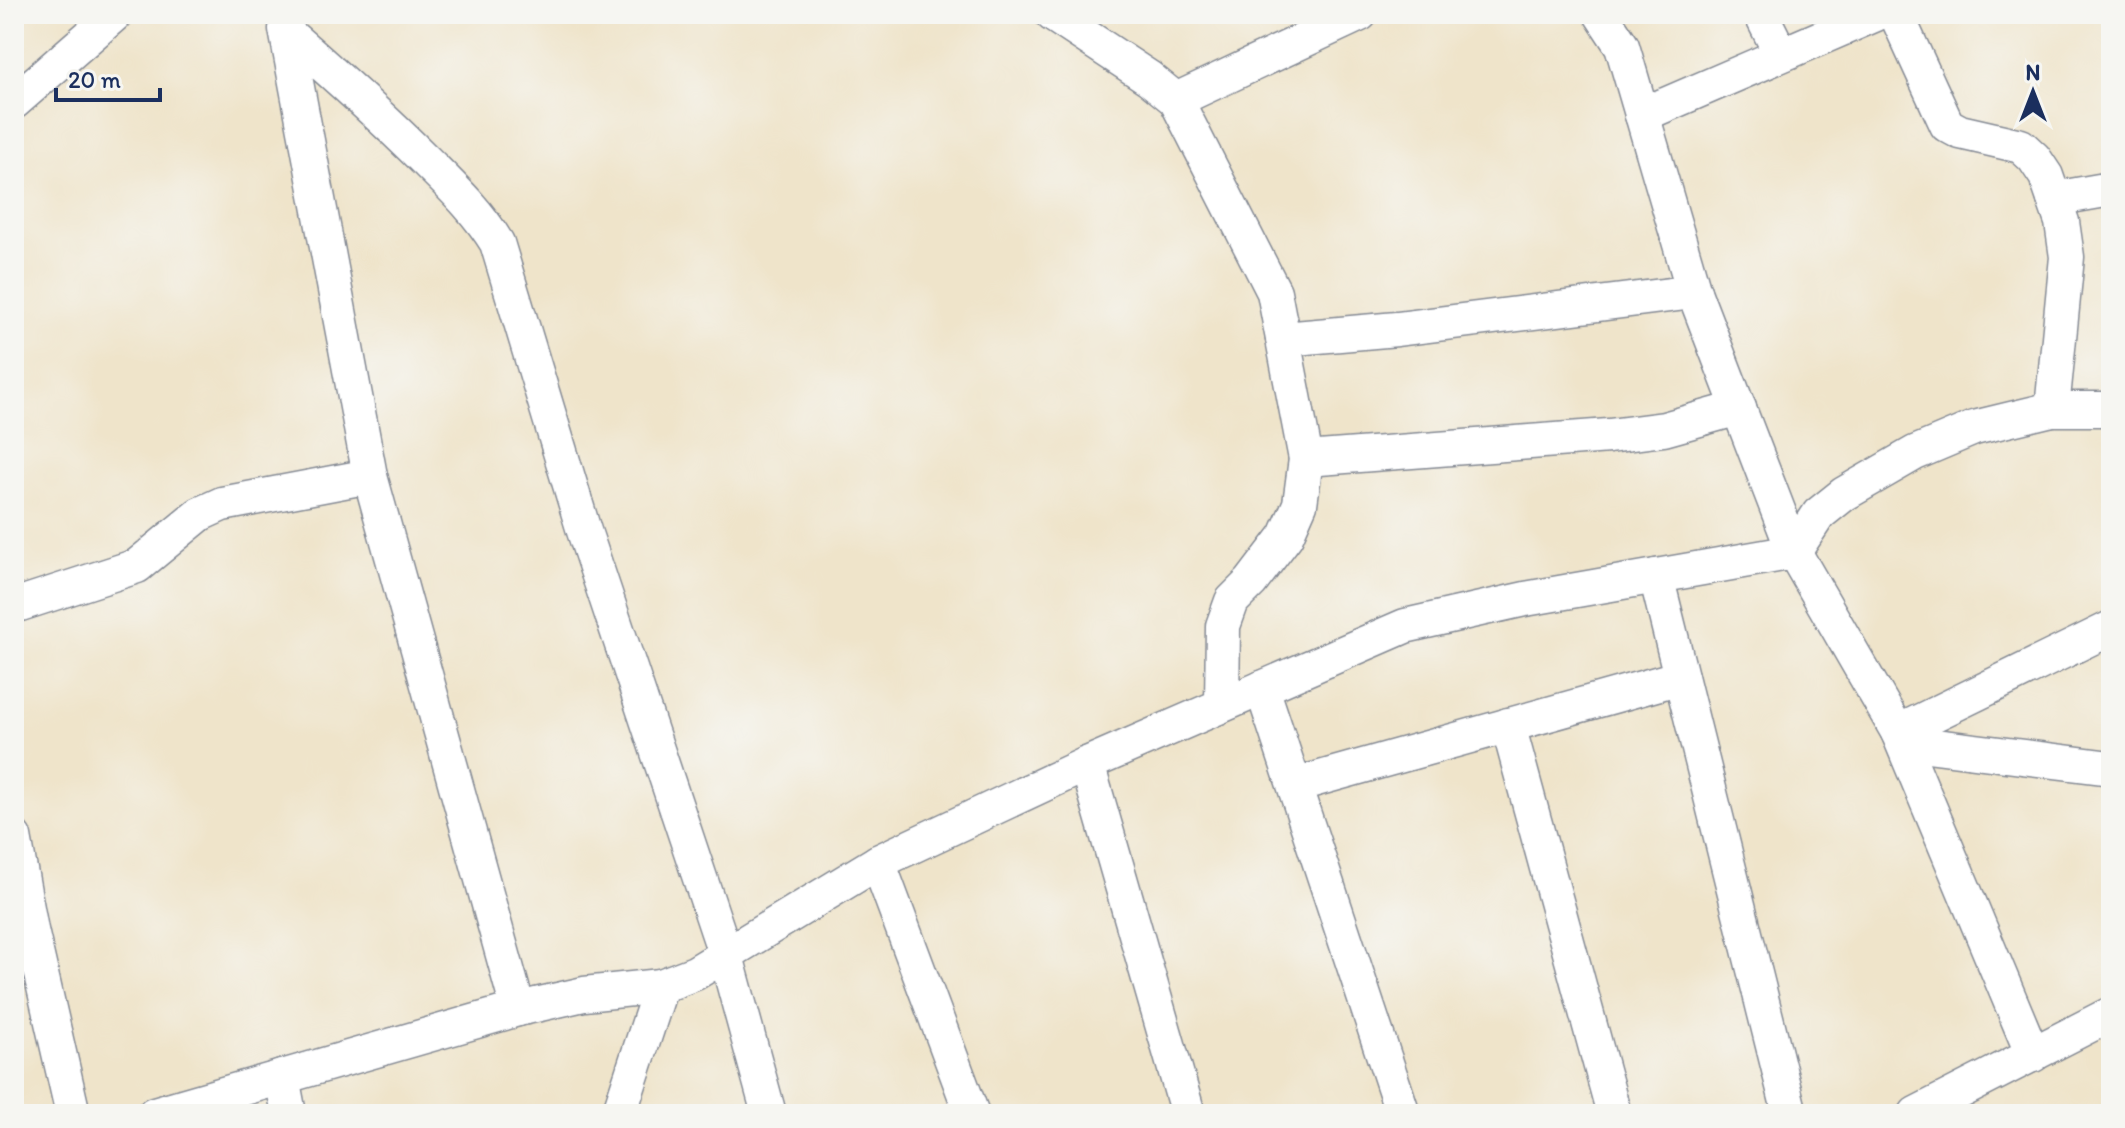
<svg xmlns="http://www.w3.org/2000/svg" width="2125" height="1128" font-family="Itim,sans-serif">
<rect width="100%" height="100%" fill="#f6f6f2"/>
<filter id="ink" filterUnits="userSpaceOnUse"><feTurbulence type="fractalNoise" baseFrequency=".0125" numOctaves="2"/><feDisplacementMap in="SourceGraphic" scale="16" xChannelSelector="R" yChannelSelector="G"/><feConvolveMatrix kernelMatrix="1 2 1 2 8 2 1 2 1" color-interpolation-filters="sRGB"/></filter>
<filter id="wash" filterUnits="userSpaceOnUse"><feTurbulence type="fractalNoise" baseFrequency=".006" numOctaves="4" result="noise"/><feDisplacementMap in="SourceGraphic" scale="32" xChannelSelector="R" yChannelSelector="G"/><feGaussianBlur stdDeviation="1.8" result="paint"/><feColorMatrix in="noise" values="0 0 0 0 0 0 0 0 0 0 0 0 0 0 0 0 0 1.4 0 .05"/><feComposite in="paint" operator="in"/></filter>
<g filter="url(#wash)">
<rect width="100%" height="100%" fill="#efe4ca"/>
</g>
<g filter="url(#ink)">
<g fill="none" stroke-linecap="round" stroke-linejoin="round">
<defs>
<g id="minor">
<path d="M1052,14L1149,78L1176,100L1274,292L1306,459L1300,504L1286,536L1251,582L1232,601L1223,626L1222,705"/>
<path d="M1601,14L1622,46L1694,292L1794,552L1898,732L2033,1055"/>
<path d="M1761,14L1781,54"/>
<path d="M1896,14L1947,125L1960,132L2021,146L2034,158L2046,176L2062,222L2067,257L2052,409"/>
<path d="M286,29L370,476L518,1009"/>
<path d="M288,34C335,75 381,116 425,160C452,187 477,210 497,243L584,531L726,956L769,1114"/>
<path d="M1176,100L1360,14"/>
<path d="M14,102L115,14"/>
<path d="M1642,115L1876,14"/>
<path d="M2054,199L2111,189"/>
<path d="M1283,339L1397,329L1694,292"/>
<path d="M1306,459L1609,436L1664,429L1739,408"/>
<path d="M1656,576L1790,1114"/>
<path d="M14,606L137,566L200,514L222,504L370,476"/>
<path d="M1262,688L1403,1114"/>
<path d="M1508,725L1614,1114"/>
<path d="M1898,732L2111,628"/>
<path d="M1898,732L1927,745L2111,768"/>
<path d="M1087,764L1188,1114"/>
<path d="M1295,785L1681,677"/>
<path d="M14,837L31,930L73,1114"/>
<path d="M878,862L972,1114"/>
<path d="M282,1077L289,1114"/>
<path d="M154,1114L518,1009L584,994L661,986L695,973L878,862L1087,764L1405,626L1525,599L1794,552L1819,514L1844,494L1915,453L1974,428L2052,409H2111"/>
<path d="M619,1114L661,986"/>
<path d="M1916,1114L2111,1014"/>
</g>
</defs>
<!-- minor casing -->
<use href="#minor" stroke="#858a94" stroke-width="37"/>
<!-- minor -->
<use href="#minor" stroke="#fff" stroke-width="34"/>
</g>
</g>
<!-- margin -->
<rect width="2125" height="1128" fill="none" stroke="#f6f6f2" stroke-width="48"/>
<!-- north arrow -->
<g transform="translate(2033 92)" stroke="#f6f6f2" stroke-width="6" paint-order="stroke">
<path d="M0-6L14 30L0 20L-14 30Z" fill="#1b2f5e"/>
<text y="-12" font-size="22" font-weight="bold" text-anchor="middle" fill="#1b2f5e">N</text>
</g>
<!-- scale -->
<path d="M56 88v12h104v-12" fill="none" stroke="#1b2f5e" stroke-width="4"/>
<text x="68" y="88" font-size="24" fill="#1b2f5e" stroke="#f6f6f2" stroke-width="6" paint-order="stroke">20 m</text>
</svg>
